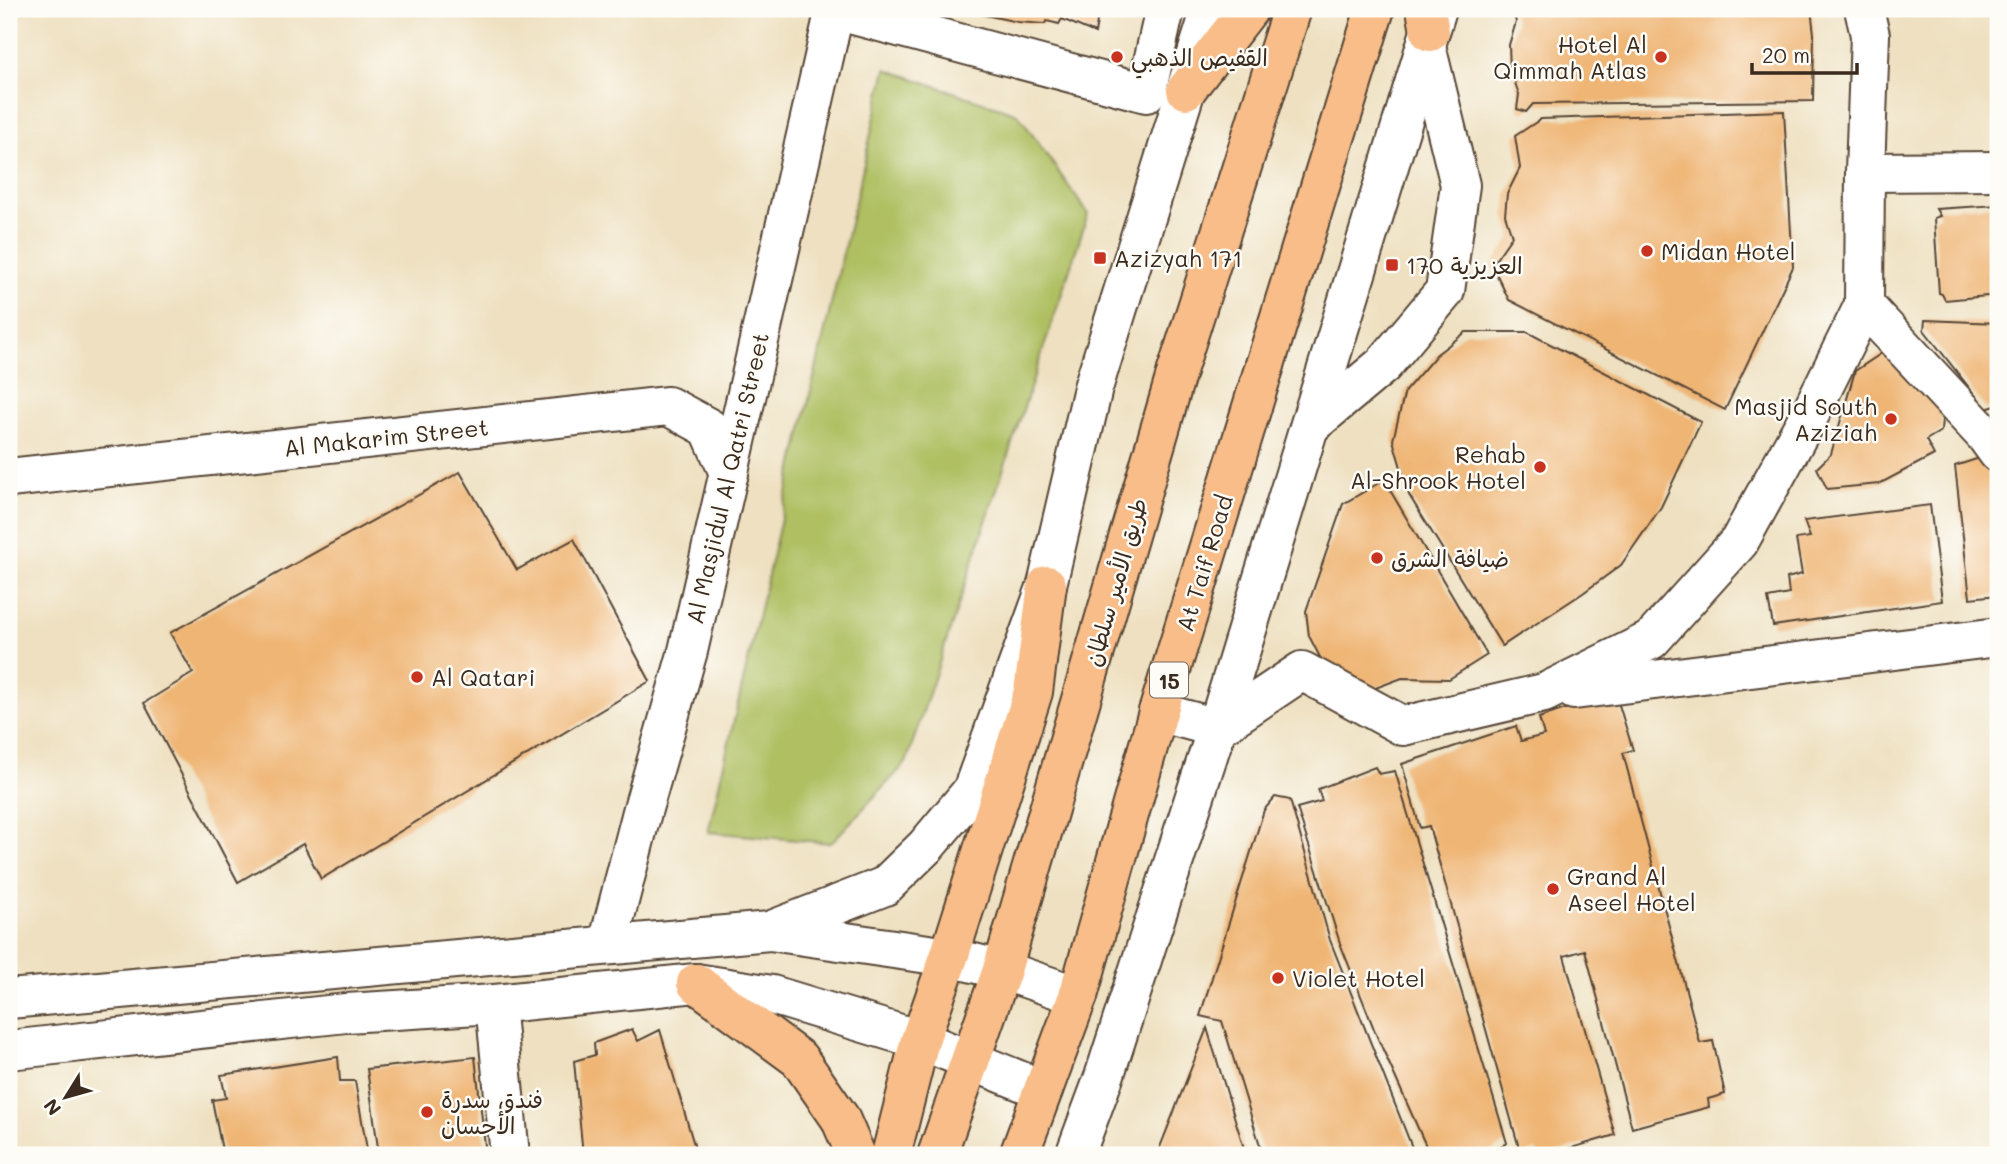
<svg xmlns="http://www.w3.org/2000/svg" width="2007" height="1164" font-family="Mali,'Playpen Sans Arabic',sans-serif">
<rect width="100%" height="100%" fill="#fdfcf7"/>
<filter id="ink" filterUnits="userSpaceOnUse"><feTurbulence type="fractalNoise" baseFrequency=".0143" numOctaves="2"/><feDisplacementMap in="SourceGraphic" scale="14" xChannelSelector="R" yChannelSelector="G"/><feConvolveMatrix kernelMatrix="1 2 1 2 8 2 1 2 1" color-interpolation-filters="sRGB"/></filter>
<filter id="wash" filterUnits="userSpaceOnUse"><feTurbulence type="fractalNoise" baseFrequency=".00686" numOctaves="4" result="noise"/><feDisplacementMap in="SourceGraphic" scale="28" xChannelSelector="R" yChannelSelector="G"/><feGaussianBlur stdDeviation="1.57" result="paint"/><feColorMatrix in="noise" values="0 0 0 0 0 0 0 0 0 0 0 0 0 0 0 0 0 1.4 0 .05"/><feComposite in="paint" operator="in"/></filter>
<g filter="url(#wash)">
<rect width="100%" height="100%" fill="#eee0c0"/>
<!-- green -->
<path fill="#afbf62" stroke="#757440" stroke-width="2" d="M886,69L1018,114L1088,214L906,763L831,843L708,832Z"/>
<g id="blocks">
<!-- building -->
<g fill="#efb574">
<path d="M956,9H1099L1095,33L1062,19L1059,24L1047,21L1044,24L1018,22Z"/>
<path d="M1512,9H1811L1814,34L1813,101L1533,104L1526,112L1517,109L1519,94L1510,69L1509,45L1516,22Z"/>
<path d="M1784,111L1793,267L1725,410L1509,300L1492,265L1512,236L1505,215L1507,194L1520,168L1515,136L1541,119Z"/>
<path d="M1998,205V295L1945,300L1942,294L1939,293L1934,218L1940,216L1936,209Z"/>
<path d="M1925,320L1998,323V405L1986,409L1924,330Z"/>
<path d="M1466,332H1527L1701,422L1661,507L1621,565L1583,593L1502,646L1409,495L1393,440L1405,391L1437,354Z"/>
<path d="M1888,349L1943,407L1941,431L1926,440L1934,455L1879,484L1827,489L1817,468L1831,454L1855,371Z"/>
<path d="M1989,455L1998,479V595L1970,598L1955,466Z"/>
<path d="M460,472L517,570L574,539L650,681L321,879L303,844L238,882L144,703L193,673L170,633Z"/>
<path d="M1384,480L1487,655L1449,679L1402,678L1373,689L1324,665L1309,636L1306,611L1343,504Z"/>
<path d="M1930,505L1942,601L1773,626L1768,598L1789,594L1787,578L1802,574L1796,539L1810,537L1804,521Z"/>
<path d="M1615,692L1633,750L1623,753L1700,1043L1713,1041L1725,1094L1708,1099L1709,1107L1632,1128L1585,950L1564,956L1615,1135L1548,1155H1538L1536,1150L1521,1155L1429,826L1420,828L1402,764L1516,726L1521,741L1544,735L1539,718Z"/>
<path d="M1375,767L1379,774L1395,771L1507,1143L1483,1155H1430L1376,1034L1340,943L1297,808L1322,801L1318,789Z"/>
<path d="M1275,797L1290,800L1330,940L1415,1155H1263L1222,1021L1200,1016L1264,810Z"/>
<path d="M1207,1028L1246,1155H1157Z"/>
<path d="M632,1029L638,1041L660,1030L697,1155H583L574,1061L595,1055L594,1043Z"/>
<path d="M338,1057L340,1081H355L368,1155H223L212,1100L226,1098L221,1075Z"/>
<path d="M475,1057L486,1155H379L367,1069Z"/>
</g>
</g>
</g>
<g filter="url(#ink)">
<use href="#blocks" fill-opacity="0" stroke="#564536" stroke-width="2"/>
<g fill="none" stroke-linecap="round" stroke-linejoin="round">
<defs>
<g id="minor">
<path d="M831,9L1146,93L1165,9"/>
<path d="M1865,172L1998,171"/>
<path d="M1864,305L1985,435L1998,453"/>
<path d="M1311,425L1383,365L1445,291L1460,185L1426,46"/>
<path d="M9,478L668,406L709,428L729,473"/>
<path d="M1574,690L1998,637"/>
<path d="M1158,712L1217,728L1302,671L1403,726L1544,693L1651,640L1739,542L1811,412L1864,305L1865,172L1870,35L1864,9"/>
<path d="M608,944L642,812L688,651L835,9"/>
<path d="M495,1004L510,1155"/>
</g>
<g id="tertiary">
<path d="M772,930L885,886L926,846L972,791L1047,585L1093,388L1211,9"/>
<path d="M9,999L770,931L949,957L1002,970L1078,996"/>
<path d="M9,1050L346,1013L495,1004L696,983L772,995L920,1040L1043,1090"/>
<path d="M1075,1155L1104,1077L1217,728L1437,9"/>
</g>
<g id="trunk">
<path d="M1426,9L1430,32"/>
<path d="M1186,90L1249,9"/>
<path d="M696,983L799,1059L840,1118L856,1155"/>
<path d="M891,1155L920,1040L949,957L1033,692L1047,585"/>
<path d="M937,1155L1002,970L1177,371"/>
<path d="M1019,1155L1078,996L1158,712L1265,365"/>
</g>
<g id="motorway">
<path d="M1265,365L1375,9"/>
<path d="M1177,371L1292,9"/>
</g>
</defs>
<!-- minor casing -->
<use href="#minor" stroke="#564536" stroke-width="42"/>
<!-- tertiary casing -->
<use href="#tertiary" stroke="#564536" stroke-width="42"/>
<!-- trunk casing -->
<use href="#trunk" stroke="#564536" stroke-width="42"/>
<!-- motorway casing -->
<use href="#motorway" stroke="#564536" stroke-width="42"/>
<!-- minor -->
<use href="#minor" stroke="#fff" stroke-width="38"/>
<!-- tertiary -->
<use href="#tertiary" stroke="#fff" stroke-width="38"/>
<!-- trunk -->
<use href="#trunk" stroke="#f8bd89" stroke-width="38"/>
<!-- motorway -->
<use href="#motorway" stroke="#f8bd89" stroke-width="38"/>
</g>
</g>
<!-- markers -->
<g fill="#c8321e" stroke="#fdfcf7" stroke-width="2.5">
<circle cx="1117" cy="57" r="7"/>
<circle cx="1661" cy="57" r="7"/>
<circle cx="1647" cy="251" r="7"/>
<rect x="1093" y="251" width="14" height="14" rx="3.5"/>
<rect x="1385" y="258" width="14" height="14" rx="3.5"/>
<circle cx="1891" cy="419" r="7"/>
<circle cx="1540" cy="467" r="7"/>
<circle cx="1377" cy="558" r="7"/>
<circle cx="417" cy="677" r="7"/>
<circle cx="1553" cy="889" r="7"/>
<circle cx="1278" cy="978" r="7"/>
<circle cx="427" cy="1112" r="7"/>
</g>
<g text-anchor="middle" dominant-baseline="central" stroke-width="5" stroke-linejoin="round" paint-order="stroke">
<!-- shield labels -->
<rect fill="#fdfcf7" stroke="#75695f" stroke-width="2" x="1150" y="662.5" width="38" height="35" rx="5"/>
<g font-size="21" font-weight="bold" fill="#3b2a1e">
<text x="1169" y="680">15</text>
</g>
<!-- poi labels -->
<g font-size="23" fill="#3b2a1e" stroke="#fdfcf7" text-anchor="start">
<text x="1647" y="44" text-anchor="end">Hotel Al<tspan x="1647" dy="26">Qimmah Atlas</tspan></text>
<text x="1131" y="57">القفيص الذهبي</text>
<text x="1661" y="251">Midan Hotel</text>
<text x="1114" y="258">Azizyah 171</text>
<text x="1406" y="265">العزيزية 170</text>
<text x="1877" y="406" text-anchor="end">Masjid South<tspan x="1877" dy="26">Aziziah</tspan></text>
<text x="1526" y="454" text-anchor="end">Rehab<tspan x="1526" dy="26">Al-Shrook Hotel</tspan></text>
<text x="1391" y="558">ضيافة الشرق</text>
<text x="431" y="677">Al Qatari</text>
<text x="1567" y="876">Grand Al<tspan x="1567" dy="26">Aseel Hotel</tspan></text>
<text x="1292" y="978">Violet Hotel</text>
<text x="441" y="1099">فندق سدرة<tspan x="441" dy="26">الأحسان</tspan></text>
</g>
<!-- street labels -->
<g font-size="23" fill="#3b2a1e" stroke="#fdfcf7">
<text transform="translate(386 437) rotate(-6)">Al Makarim Street</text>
<text transform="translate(727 478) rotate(-77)">Al Masjidul Al Qatri Street</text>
<text transform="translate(1204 563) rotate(-73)">At Taif Road</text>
<text transform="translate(1115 582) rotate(-74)">طريق الأمير سلطان</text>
</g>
</g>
<!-- margin -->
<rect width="2007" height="1164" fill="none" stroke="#fdfcf7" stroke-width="35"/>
<!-- north arrow -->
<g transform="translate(66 1097) rotate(233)" stroke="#fdfcf7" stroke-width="5" paint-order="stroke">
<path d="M0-5L12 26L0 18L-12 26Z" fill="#3b2a1e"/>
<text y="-10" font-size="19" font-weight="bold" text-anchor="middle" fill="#3b2a1e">N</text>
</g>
<!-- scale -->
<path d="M1752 63v10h105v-10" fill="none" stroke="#3b2a1e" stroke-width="3.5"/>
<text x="1762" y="63" font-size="21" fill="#3b2a1e" stroke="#fdfcf7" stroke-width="5" paint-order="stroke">20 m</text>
</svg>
